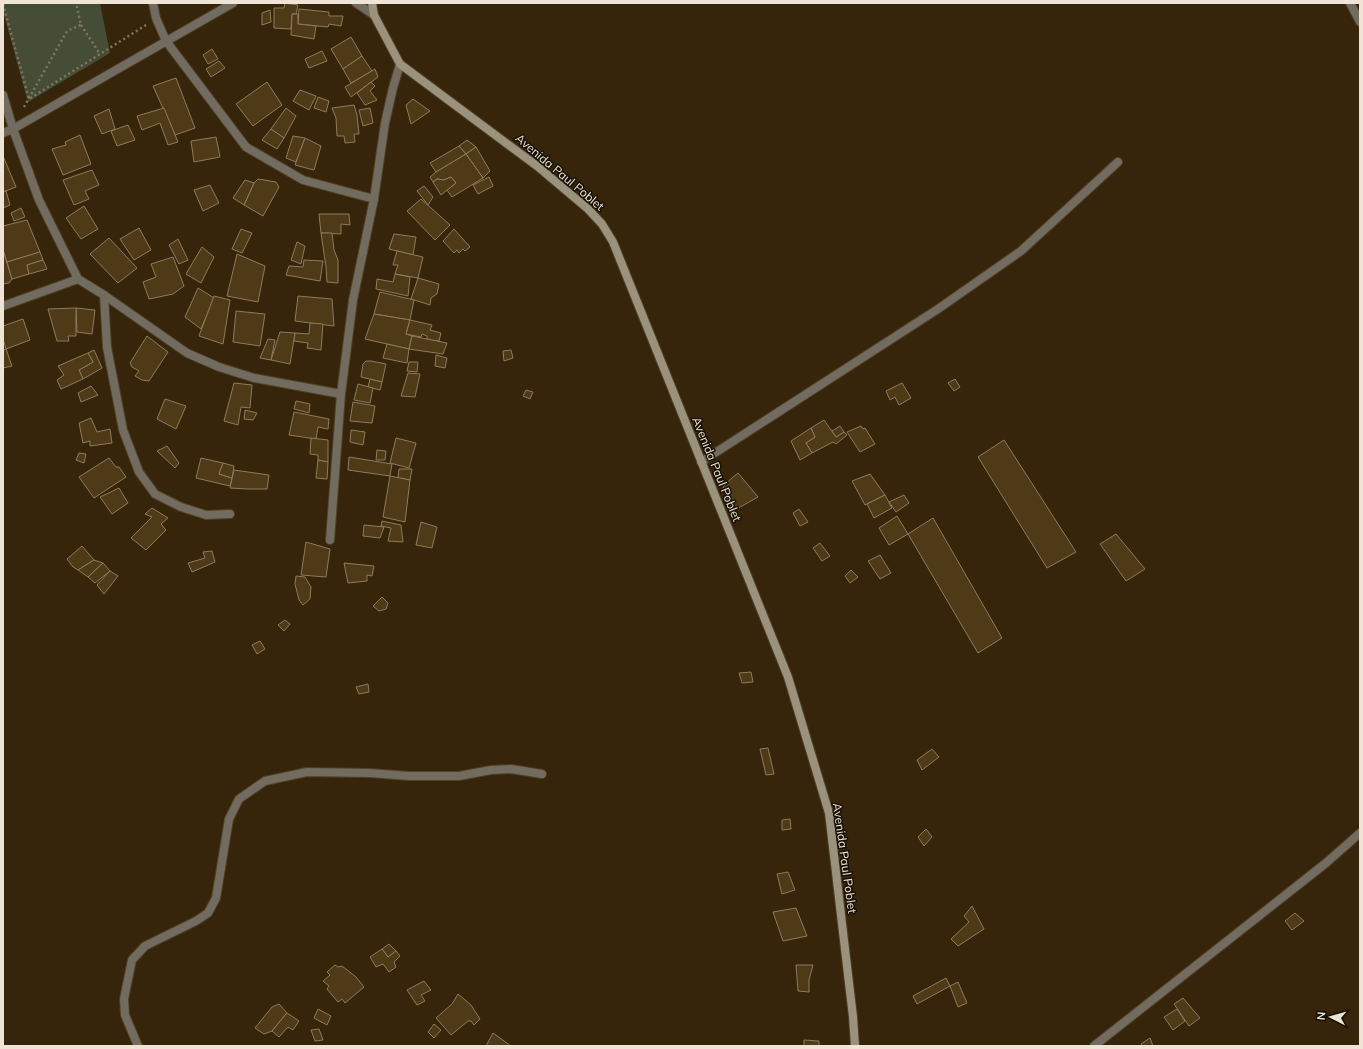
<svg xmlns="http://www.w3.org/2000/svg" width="1363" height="1049" font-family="Mulish,sans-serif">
<rect width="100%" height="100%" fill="#36250a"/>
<!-- green -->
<path fill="#464d37" d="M3,3H100L110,53L28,102L3,11Z"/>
<!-- building -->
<g fill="#4f3a17" stroke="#8e7b5e">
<path d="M285,3L298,5L296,14H292L291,29L274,28V8H284Z"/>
<path d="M299,9L329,12V16H343L341,26L329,24L328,27L298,24Z"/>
<path d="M270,10L271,22L262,25V13Z"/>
<path d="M292,14H298V24L316,26L314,39L291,35Z"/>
<path d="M351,37L362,56L343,69L331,49Z"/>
<path d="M212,49L218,59L208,64L203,55Z"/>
<path d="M322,51L327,61L309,68L305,59Z"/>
<path d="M362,56L372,71L351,83L343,69Z"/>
<path d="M219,61L225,68L211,77L206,69Z"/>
<path d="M375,69L378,77L351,97L345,87Z"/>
<path d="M176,78L195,128L175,135L153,86Z"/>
<path d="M267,82L282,105L253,126L236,104Z"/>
<path d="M371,82L375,86L370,91L377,100L365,105L357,93Z"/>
<path d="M300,90L316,96L309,110L293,101Z"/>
<path d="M318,97L329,101L326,112L314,108Z"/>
<path d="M413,99L430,111L411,124L406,105Z"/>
<path d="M354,105L357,115L359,134H354L355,142L345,143L344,136H337L336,118L332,108Z"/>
<path d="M164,108L178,142L168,145L160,123L142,130L137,116Z"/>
<path d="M286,108L296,116L284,138L271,129Z"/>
<path d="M370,108L373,123L363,126L359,110Z"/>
<path d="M109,109L115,129L102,134L94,116Z"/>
<path d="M128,125L135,140L117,146L111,131Z"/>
<path d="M271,129L284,138L277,149L262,140Z"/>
<path d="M80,135L91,164L63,175L52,149L66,145L65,142Z"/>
<path d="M293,136L305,138L296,162L286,158Z"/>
<path d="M216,137L220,157L194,162L191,141Z"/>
<path d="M305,138L321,146L314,170L295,165Z"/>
<path d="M467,140L476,147L466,154L459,146Z"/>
<path d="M459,146L466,154L436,172L430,163Z"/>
<path d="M476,147L490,171L483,178L466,154Z"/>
<path d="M466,154L483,178L452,197L447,190L456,183L451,177L444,180L437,179L433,182L430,177L436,172Z"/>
<path d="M3,156L16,187L3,192Z"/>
<path d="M92,170L99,185L85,191L89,199L74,205L63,180Z"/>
<path d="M451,177L456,183L441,195L433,182L437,179L444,180Z"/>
<path d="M489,177L493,186L478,194L473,185Z"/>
<path d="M258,179L276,182L279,187L263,216L244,205L254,183Z"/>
<path d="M245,180L254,183L244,205L233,198Z"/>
<path d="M210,185L219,203L203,211L194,190Z"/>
<path d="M424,186L433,197L428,205L417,191Z"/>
<path d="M6,191L10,205L3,208V192Z"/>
<path d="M421,199L450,225L435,240L407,211Z"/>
<path d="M84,206L98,229L81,239L66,218Z"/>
<path d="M21,208L25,217L14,221L11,213Z"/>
<path d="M319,214H349L350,225L341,224V234L321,233Z"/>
<path d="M27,220L40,252L7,262L3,250V226Z"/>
<path d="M139,228L151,250L134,260L120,239Z"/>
<path d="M241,229L252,233L242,253L232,249Z"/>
<path d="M454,229L470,247L465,251L463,249L459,253L457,250L454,253L443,241Z"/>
<path d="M321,233H332L334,250L338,260V283L327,282L326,267Z"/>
<path d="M394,234L416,237L413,255L389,249Z"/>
<path d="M109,238L137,268L118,283L90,254Z"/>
<path d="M178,239L188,260L179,264L169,245Z"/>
<path d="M297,242L305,246L301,264L291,260Z"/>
<path d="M202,247L214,257L201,283L186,274Z"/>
<path d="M3,250L12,279L9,283L3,284Z"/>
<path d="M397,251L423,257L418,278L395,274L398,265H393Z"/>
<path d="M40,252L43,260L27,265L29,274L12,279L7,262Z"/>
<path d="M237,254L265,266L258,302L227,296Z"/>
<path d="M173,257L184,286L173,294L149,299L143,282L156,277L151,264Z"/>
<path d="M43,260L47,269L29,274L27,265Z"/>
<path d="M304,260L323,261L320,281L286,275L289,266L303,267Z"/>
<path d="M395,274L410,277L408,296L376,289L377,279L393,282Z"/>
<path d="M418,278L439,284L437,294L431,298L430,305L411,299Z"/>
<path d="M198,288L214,298L201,329L185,317Z"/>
<path d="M380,292L414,300L410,320L374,314Z"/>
<path d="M214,296L230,300L223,344L199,336Z"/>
<path d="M298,296L332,299L334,326L295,321Z"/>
<path d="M76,308L95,310L92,334L77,332Z"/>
<path d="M76,308V336H68L69,341H57L48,309Z"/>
<path d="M236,311L265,314L260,346L233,342Z"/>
<path d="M374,314L410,320L406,334L412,336L409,349L365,339Z"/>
<path d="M23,319L30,340L6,349L3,339V326Z"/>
<path d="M410,320L432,325L430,330L441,333L439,341L427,340V336L422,334L421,337L406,334Z"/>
<path d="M310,323L323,324L321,350L307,348L308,343L294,341L295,333L309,334Z"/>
<path d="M280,332L295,333L290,364L271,360Z"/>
<path d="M147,336L168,352L149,381L142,380L135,376L139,371L132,367L130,363Z"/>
<path d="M412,336L447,343L443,354L409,349Z"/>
<path d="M268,339L275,340L271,360L260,358Z"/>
<path d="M387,344L409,349L407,363L383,358Z"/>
<path d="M6,349L12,366L3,368V350Z"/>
<path d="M94,350L102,368L83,379L79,370L93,362L88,353Z"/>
<path d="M511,350L513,358L504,361L503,351Z"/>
<path d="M88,353L93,362L79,370L83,379L61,389L57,380L64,375L58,366Z"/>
<path d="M436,355L447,358L445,368L435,366Z"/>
<path d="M366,361H371L386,364L382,382L361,377L363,364Z"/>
<path d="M409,362H418L417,372L407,371Z"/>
<path d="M408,373L420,374L415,397L401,396Z"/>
<path d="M370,379L382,382L380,390L368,387Z"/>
<path d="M955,379L960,387L954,391L948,383Z"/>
<path d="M234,383L252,385L250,408L241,407L238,425L224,421Z"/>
<path d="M902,383L911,398L899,405L895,397L890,400L886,391Z"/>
<path d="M358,384L373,388L370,403L354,400Z"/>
<path d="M91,386L98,395L81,402L78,393Z"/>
<path d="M526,390L533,392L530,399L523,396Z"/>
<path d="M165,399L186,406L176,429L157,419Z"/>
<path d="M296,401L310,404L309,413L294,409Z"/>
<path d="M353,402L375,406L372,423L350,421Z"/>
<path d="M245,410L257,413L253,420L244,419Z"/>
<path d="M294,412L329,419L328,429L318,427L316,439L289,435Z"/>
<path d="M91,418L97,432L110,429L112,443L90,446V441L83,443L79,423Z"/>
<path d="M824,420L836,437L844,432L847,435L836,444L833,442L812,453L806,443L815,437L811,428Z"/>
<path d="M840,426L844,432L836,437L832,431Z"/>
<path d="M861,426L863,429L865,428L875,444L860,452L847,432Z"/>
<path d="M811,428L815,437L806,443L812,453L800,460L791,441Z"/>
<path d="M351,430L365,432L363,445L350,442Z"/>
<path d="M311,438L328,440V462L318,460V455L310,454Z"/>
<path d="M396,438L416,443L409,468L390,463Z"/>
<path d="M1004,440L1076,552L1047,568L978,457Z"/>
<path d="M167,446L179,463L175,468L157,451Z"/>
<path d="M377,450L386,451L385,460H376Z"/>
<path d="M79,453L86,454L84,463L76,460Z"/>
<path d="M349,457L392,464L390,476L348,470Z"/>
<path d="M109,458L116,467H119L126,477L94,498L79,477Z"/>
<path d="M201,458L223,463L219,474L232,478L230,486L196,478Z"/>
<path d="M318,460L328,462L327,479L316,478Z"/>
<path d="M223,463L234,466L232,478L219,474Z"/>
<path d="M399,469H412L410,480L398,478Z"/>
<path d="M234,470L269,475L267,489H248L230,488Z"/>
<path d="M738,473L758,497L733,511L723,488L725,484Z"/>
<path d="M870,474L885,495L865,505L852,481Z"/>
<path d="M390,476L410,480L405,522L383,517Z"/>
<path d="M119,488L128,503L112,514L100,497Z"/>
<path d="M885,495L892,508L874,518L867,504Z"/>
<path d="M904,495L909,503L896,512L889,502Z"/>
<path d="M152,508L168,518L161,524L166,530L146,550L131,538L152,517L145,514Z"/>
<path d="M799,509L808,522L800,526L793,513Z"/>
<path d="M897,516L908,534L889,545L879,528Z"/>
<path d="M933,518L1002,638L978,653L908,534Z"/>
<path d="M382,521L401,525L403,542L388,541L391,528L381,526Z"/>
<path d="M421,522L437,527L432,548L416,545Z"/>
<path d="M364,525L384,527L380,538L363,536Z"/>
<path d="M1116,534L1145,569L1126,581L1100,544Z"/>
<path d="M306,542L330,549L326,577L301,575Z"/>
<path d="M820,543L830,556L822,561L813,548Z"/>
<path d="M82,546L94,560L78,570L73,567L67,559Z"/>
<path d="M212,551L215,562L192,572L188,563L205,558L203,552Z"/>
<path d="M880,555L891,573L880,579L868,561Z"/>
<path d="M94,560L103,563L88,577L78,570Z"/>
<path d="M103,563L110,571L95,583L88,577Z"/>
<path d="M344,563L374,566L372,576L367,575V581L348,583Z"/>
<path d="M851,570L858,577L850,583L845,576Z"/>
<path d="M110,571L118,576L104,594L97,585Z"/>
<path d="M296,576L305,577L311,587L310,599L303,605L299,600L295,584Z"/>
<path d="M382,597L388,603L386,609L379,611L373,606Z"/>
<path d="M285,620L290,624L284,631L278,625Z"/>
<path d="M260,641L265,649L257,654L252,645Z"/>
<path d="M751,672L753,682L742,683L739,673Z"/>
<path d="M368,684L369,692L359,694L356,687Z"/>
<path d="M768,748L774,774L766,775L760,749Z"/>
<path d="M932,749L939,757L922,770L917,760Z"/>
<path d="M790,819L791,829L782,830V820Z"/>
<path d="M926,829L932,837L924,846L918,837Z"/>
<path d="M788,872L795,890L782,894L777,874Z"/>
<path d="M972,906L984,929L958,946L951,939L969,922L964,916Z"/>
<path d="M796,908L807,936L783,941L773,912Z"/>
<path d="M1295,913L1304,921L1292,930L1285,921Z"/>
<path d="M389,944L396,951L388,957L382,949Z"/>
<path d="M382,949L388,957L396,951L400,956L394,962L396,967L389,972L383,964L376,967L370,957Z"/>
<path d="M335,965L338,967L342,966L356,977L364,987L345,1003L342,999L338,1002L327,989L329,986L323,981L330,975L327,972Z"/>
<path d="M796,965H813L809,980V992L798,991Z"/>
<path d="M946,978L950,986L917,1004L913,996Z"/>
<path d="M424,981L431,990L421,995L425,1001L417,1005L407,990Z"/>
<path d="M958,982L967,1003L958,1007L950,986Z"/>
<path d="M458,994L471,1005L480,1019L474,1025L471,1021H468L451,1035L436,1018L452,1004Z"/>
<path d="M1183,998L1200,1018L1189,1026L1174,1004Z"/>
<path d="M279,1004L287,1013L272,1031L264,1034L255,1028L272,1007Z"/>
<path d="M318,1009L331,1016L327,1025L314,1018Z"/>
<path d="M1177,1009L1185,1021L1173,1030L1164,1017Z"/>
<path d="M287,1013L299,1021L293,1030L288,1027L279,1037L272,1031Z"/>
<path d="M434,1024L441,1030L434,1038L428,1032Z"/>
<path d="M319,1029L323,1040L315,1041L311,1030Z"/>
<path d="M493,1033L511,1046H486Z"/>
<path d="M1150,1038L1153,1046H1142L1141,1044Z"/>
<path d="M804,1040L819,1041V1046H804Z"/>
</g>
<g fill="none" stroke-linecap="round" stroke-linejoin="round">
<defs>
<path id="lane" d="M1350,3L1360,22"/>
<g id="street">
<path d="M153,3L156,18L166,41L246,147L303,180L374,199"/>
<path d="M356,3L374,15"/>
<path d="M3,95L13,129L39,200L78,279L104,295L187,353L219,367L254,378L341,394"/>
<path d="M3,133L13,129L233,3"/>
<path d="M104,295L107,347L123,430L139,472L155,494L181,507L206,515L230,514"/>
<path d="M3,306L78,279"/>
<path d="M701,462L938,309L1021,251L1118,162"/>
<path d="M330,540L341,394L353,300L374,199L385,123L393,88L400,64"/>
<path d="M138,1046L125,1015L124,999L132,960L145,946L196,921L208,913L216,898L229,819L239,799L265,781L307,772L370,773L409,776H459L491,770L511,769L542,774"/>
<path d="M1094,1046L1326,863L1360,833"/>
</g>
<path id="secondary" d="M372,3L374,15L400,64L537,166L588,209L602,224L613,242L788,677L829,813L853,1017L855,1046"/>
</defs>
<!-- lane casing -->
<use href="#lane" stroke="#504026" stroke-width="10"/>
<!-- street casing -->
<use href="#street" stroke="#504026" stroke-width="10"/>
<!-- secondary casing -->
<use href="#secondary" stroke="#504026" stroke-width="10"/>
<!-- path -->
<g stroke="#83755f" stroke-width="2.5" stroke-dasharray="2 3" stroke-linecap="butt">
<path d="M3,4L29,99L146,25"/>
<path d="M81,25L100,54"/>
<path d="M24,107L67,31L81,25L76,3"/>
</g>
<!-- lane -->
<use href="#lane" stroke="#716c5f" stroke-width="8"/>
<!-- street -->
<use href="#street" stroke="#716c5f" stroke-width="8"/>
<!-- secondary -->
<use href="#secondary" stroke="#9a927d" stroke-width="8"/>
</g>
<g text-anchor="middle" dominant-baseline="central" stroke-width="3" stroke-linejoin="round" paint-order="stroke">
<!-- street labels -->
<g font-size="12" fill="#efe4d5" stroke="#171006">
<text transform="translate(560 172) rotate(40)">Avenida Paul Poblet</text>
<text transform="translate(717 469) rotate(68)">Avenida Paul Poblet</text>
<text transform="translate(845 858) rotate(82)">Avenida Paul Poblet</text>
</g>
</g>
<!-- border -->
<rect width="1363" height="1049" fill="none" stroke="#efe4d5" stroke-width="8"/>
<!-- north arrow -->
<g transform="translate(1331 1017) rotate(276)" stroke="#171006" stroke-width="3" paint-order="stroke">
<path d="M0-3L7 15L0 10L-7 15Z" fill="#efe4d5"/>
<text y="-6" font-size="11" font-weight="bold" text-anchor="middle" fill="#efe4d5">N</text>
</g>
</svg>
